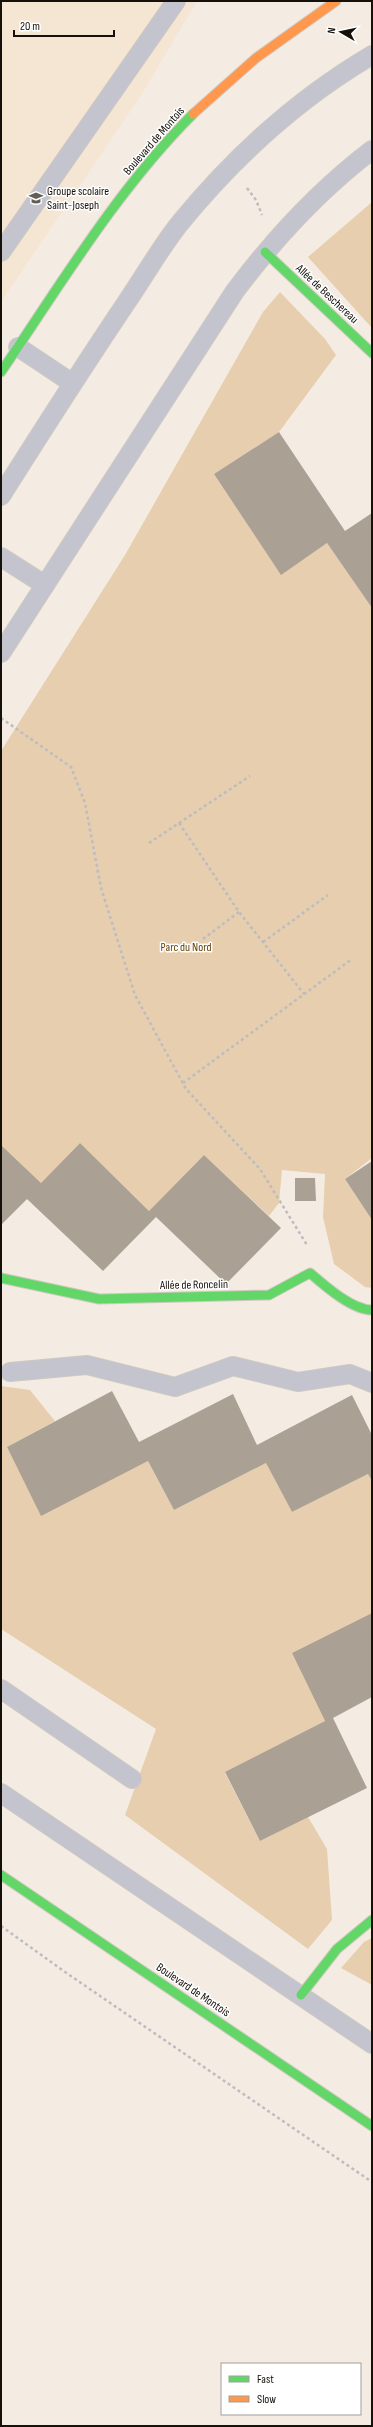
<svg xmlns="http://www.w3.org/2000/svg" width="373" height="2427" font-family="'Sofia Sans Condensed',sans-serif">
<rect width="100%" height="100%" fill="#f4ece3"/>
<!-- built -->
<path fill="#f5e6d4" d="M1,1H197L142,94L1,302Z"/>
<!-- green -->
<g fill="#e7ceae">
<path d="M372,202V328L308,257Z"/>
<path d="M280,292L325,339L336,355L279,432L214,474L281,574L327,543L372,608V1158L345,1179L372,1220V1288L365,1287L334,1264L323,1217L325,1174L282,1170L279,1203L269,1216L204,1155L149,1211L80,1143L41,1183L1,1145V751L125,555L263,312Z"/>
<path d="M1,1386L30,1390L55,1421L7,1447L41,1515L148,1461L174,1510L266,1463L292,1512L368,1474L372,1481V1613L292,1653L325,1721L225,1773L260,1841L308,1817L327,1849L332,1920L308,1949L125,1815L156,1729L1,1629Z"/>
<path d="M372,1938V1985L341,1968L364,1942Z"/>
</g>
<!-- building -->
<g fill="#aaa093">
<path d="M279,432L345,531L372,513V608L327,543L281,575L214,474Z"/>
<path d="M80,1143L149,1211L204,1155L281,1228L226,1284L156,1217L103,1271L27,1199L1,1225V1145L41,1183Z"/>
<path d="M372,1161V1220L345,1179Z"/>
<path d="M295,1178H315L316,1201H295Z"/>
<path d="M112,1391L139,1442L233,1394L257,1445L352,1395L372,1435V1481L368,1474L292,1512L266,1463L174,1510L148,1461L41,1516L7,1447Z"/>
<path d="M372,1613V1697L333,1718L367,1788L260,1841L225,1772L325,1721L292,1653Z"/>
</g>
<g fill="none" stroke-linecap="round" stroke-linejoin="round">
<defs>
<g id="lane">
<path d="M1,252L176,1"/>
<path d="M18,347L72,383"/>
<path d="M1,496C42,431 83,367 126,303C144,277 160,248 180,223C234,157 299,98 372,55"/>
<path d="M1,557L45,585"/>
<path d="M1,653L235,291C275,238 318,191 372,150"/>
<path d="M10,1372L87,1365L175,1387L233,1366L298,1382L350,1374L372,1383"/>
<path d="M1,1689L132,1779"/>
<path d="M1,1793L372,2044"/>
</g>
<g id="fast">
<path d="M265,252L372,353"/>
<path d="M1,372C61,284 117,190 193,114"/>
<path d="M1,1278L99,1299L269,1295L310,1273C325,1286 352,1310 372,1310"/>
<path d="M1,1875L372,2126"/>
<path d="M301,1995L337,1949L372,1920"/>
</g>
<path id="slow" d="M193,114L256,58L336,1"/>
</defs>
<!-- lane casing -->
<use href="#lane" stroke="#cfc9c2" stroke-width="20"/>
<!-- fast casing -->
<use href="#fast" stroke="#cfc9c2" stroke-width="11"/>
<!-- slow casing -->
<use href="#slow" stroke="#cfc9c2" stroke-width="11"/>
<!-- path -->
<g stroke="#bdbcc0" stroke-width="2.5" stroke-dasharray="3 3" stroke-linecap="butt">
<path d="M247,188L256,200L262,215"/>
<path d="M1,718L71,767L85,803L101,888L135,995L186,1089L260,1169L307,1245"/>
<path d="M179,823L239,912L304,994"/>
<path d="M149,843L250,776"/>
<path d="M203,939L239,912"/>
<path d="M263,942L328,895"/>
<path d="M183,1083L352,959"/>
<path d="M1,1926L65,1972L372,2182"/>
</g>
<!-- lane -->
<use href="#lane" stroke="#c4c4cf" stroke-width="18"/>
<!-- fast -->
<use href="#fast" stroke="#63d668" stroke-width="9"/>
<!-- slow -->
<use href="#slow" stroke="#ff974d" stroke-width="9"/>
</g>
<!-- icons -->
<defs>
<symbol id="school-bare" viewBox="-9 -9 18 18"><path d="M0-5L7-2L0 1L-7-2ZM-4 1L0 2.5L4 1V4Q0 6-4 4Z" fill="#635d56" stroke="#fff" stroke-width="2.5" paint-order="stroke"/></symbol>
</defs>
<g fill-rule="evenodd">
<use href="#school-bare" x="26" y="188" width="20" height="20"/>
</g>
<g text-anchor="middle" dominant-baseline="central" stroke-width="3" stroke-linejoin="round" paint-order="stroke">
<!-- street labels -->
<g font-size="12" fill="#15100a" stroke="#fff">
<text transform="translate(154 141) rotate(-49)">Boulevard de Montois</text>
<text transform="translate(327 294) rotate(43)">Allée de Beschereau</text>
<text transform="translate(194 1285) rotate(-1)">Allée de Roncelin</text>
<text transform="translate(193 1990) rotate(34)">Boulevard de Montois</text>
</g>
<!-- poi labels -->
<g font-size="12" fill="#15100a" stroke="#fff" text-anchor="start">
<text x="47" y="191">Groupe scolaire<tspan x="47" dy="14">Saint-Joseph</tspan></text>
</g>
<!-- park labels -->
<g font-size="12" fill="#674100" stroke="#fff">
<text x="186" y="947">Parc du Nord</text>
</g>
</g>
<!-- border -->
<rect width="373" height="2427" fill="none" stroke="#15100a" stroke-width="4"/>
<!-- legend -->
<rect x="221" y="2363" width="140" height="52" fill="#ffffff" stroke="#a19f9d"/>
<rect x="229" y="2376" width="20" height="6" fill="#63d668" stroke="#a19f9d"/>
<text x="257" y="2383" font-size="12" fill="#15100a">Fast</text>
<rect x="229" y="2396" width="20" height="6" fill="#ff974d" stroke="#a19f9d"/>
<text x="257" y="2403" font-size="12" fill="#15100a">Slow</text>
<!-- north arrow -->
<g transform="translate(341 32) rotate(279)" stroke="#ffffff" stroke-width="3" paint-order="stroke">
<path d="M0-3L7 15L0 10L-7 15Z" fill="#15100a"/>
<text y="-6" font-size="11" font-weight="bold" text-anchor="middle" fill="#15100a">N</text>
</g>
<!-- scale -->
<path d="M14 30v6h100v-6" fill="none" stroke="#15100a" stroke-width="2"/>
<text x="20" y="30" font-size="12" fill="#15100a" stroke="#ffffff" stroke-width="3" paint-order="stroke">20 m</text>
</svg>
